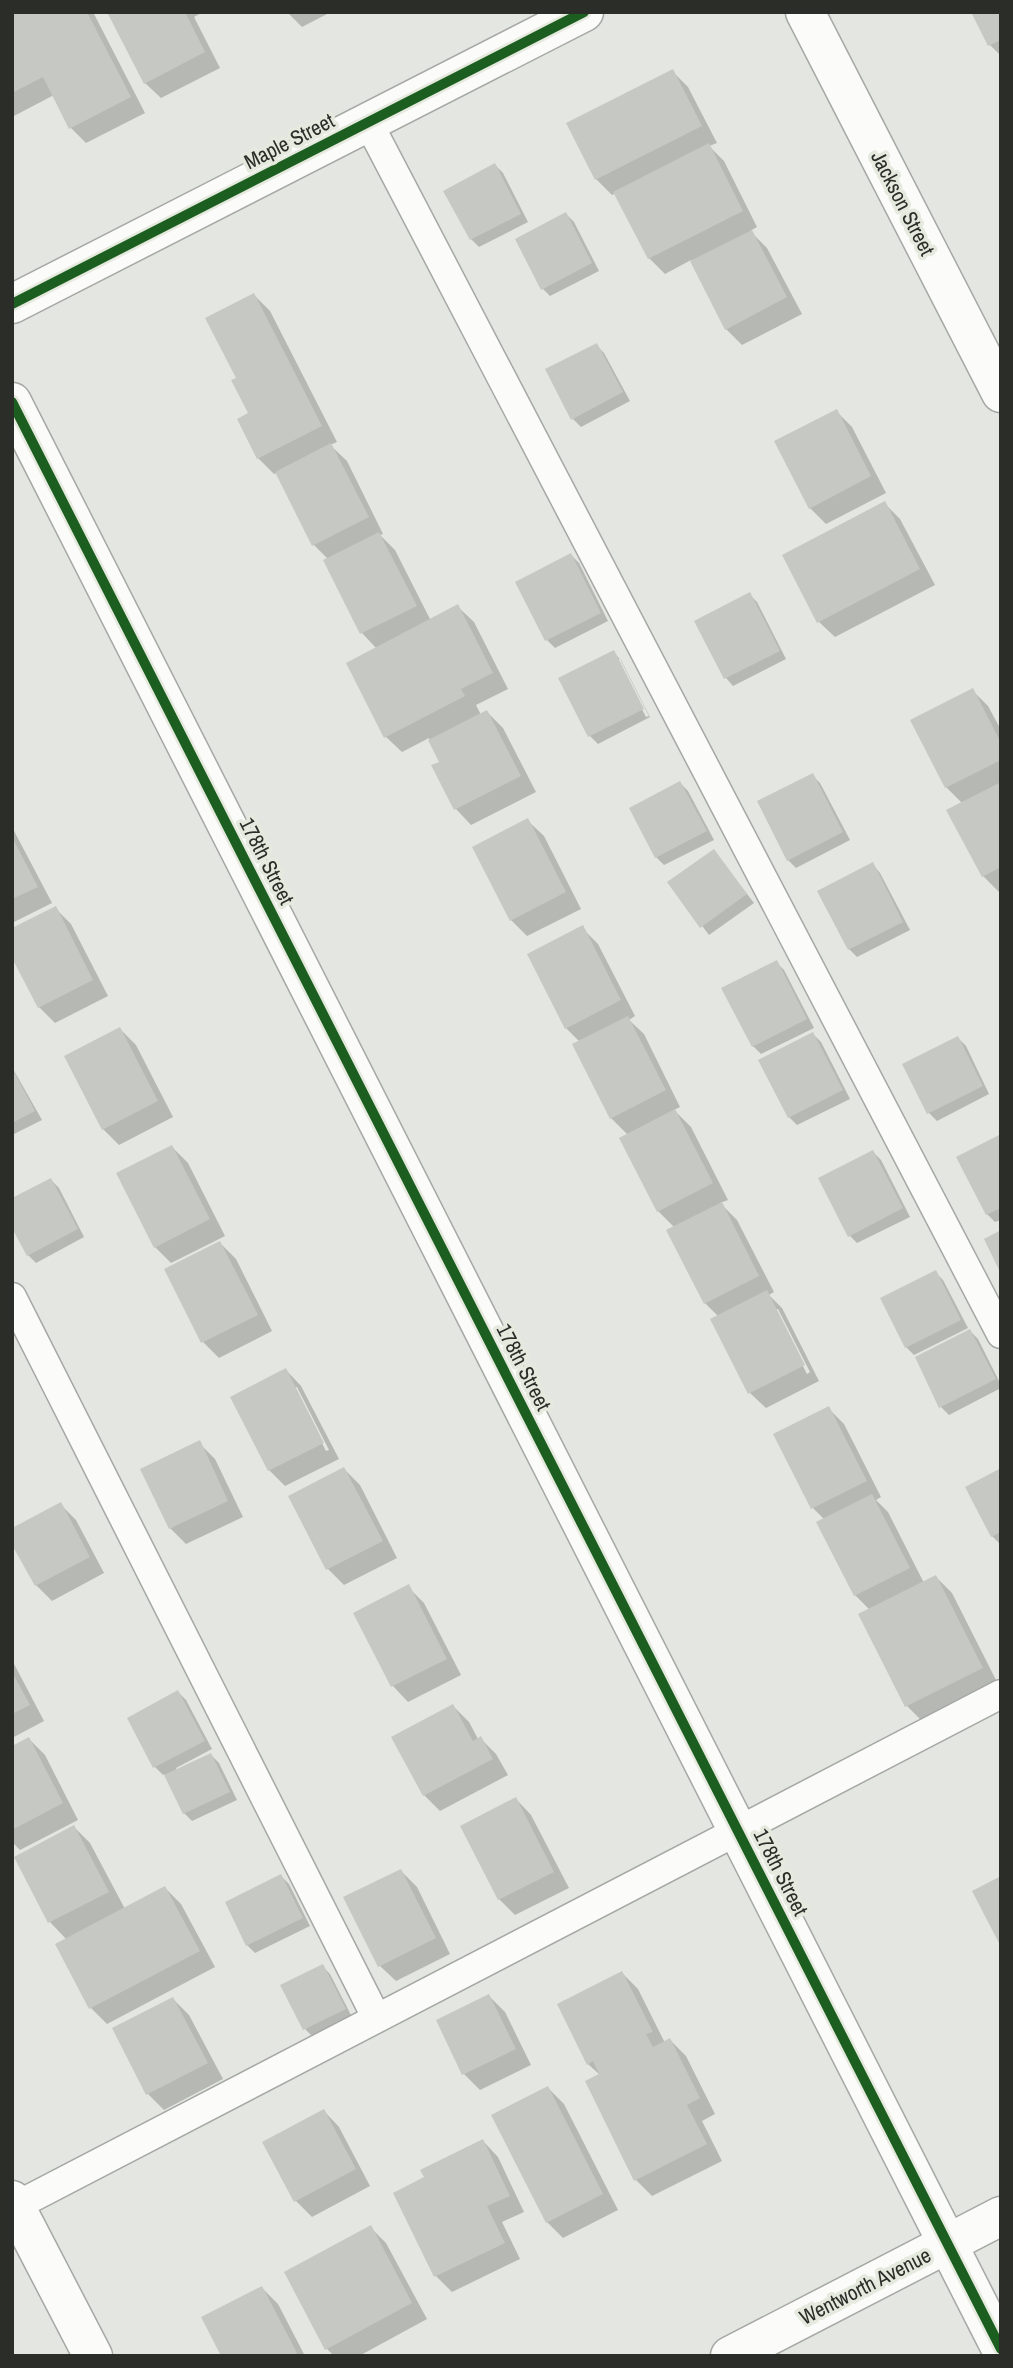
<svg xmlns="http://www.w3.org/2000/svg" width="1013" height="2368" font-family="'Archivo Narrow',sans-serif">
<rect width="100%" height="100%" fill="#e4e6e1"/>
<!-- shadow -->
<g fill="#0003" fill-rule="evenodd">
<path d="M12,12H93L145,113L86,143L70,127L54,95L12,117Z"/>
<path d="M109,12H203L194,17L220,68L161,98L145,83Z"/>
<path d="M287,12H331L302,27Z"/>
<path d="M1001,12V56L990,45Z"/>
<path d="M672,71L688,87L717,143L709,146L724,161L757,227L750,231L767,248L802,314L742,345L726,329L691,260L665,274L649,258L616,193L612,195L596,179Z"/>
<path d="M495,165L503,173L528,222L479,247L471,239Z"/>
<path d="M566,214L574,222L599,271L550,296L542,288Z"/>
<path d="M254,295L270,311L337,442L330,445L347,461L383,534L380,535L395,550L431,621L458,607L474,622L508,689L476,705L481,715L487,712L503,728L536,792L471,825L456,809L441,762L429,738L402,752L386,737L377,649L362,633L325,561L328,559L314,545L277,473L274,474L258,458L250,414L238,379Z"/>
<path d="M596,345L604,353L630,401L581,427L573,419Z"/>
<path d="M836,411L852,427L886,493L826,524L810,508Z"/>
<path d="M884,503L900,519L935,585L835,637L819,622Z"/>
<path d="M571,555L579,563L608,621L555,648L547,640Z"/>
<path d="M749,594L757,602L786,659L733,686L726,678L697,621Z"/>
<path d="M613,652L621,660L650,717L598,744L590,736ZM616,659H620L649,716L646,717Z"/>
<path d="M972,690L988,706L1001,730L999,892L983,876L962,803L946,787Z"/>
<path d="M812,775L820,783L850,840L796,868L788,860Z"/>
<path d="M680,783L688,791L714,840L664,865L656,857Z"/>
<path d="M528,821L544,836L581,909L527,936L511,920Z"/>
<path d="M12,827L52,903L12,923Z"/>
<path d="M714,851L754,903L709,935L670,883Z"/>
<path d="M873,865L880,873L910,930L857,957L849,949Z"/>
<path d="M55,908L71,924L108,996L55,1023L39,1007Z"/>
<path d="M582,928L598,944L635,1016L629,1020L644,1034L680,1107L674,1110L691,1127L728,1200L720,1203L737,1220L774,1292L769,1295L782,1308L819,1381L766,1408L750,1393L719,1317L705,1303L669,1231L675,1228L658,1211L628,1135L611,1118L580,1042L566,1028ZM774,1309H778L810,1372L807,1374Z"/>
<path d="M776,962L784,970L814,1028L761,1054L753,1046Z"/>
<path d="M120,1029L136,1045L173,1117L119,1145L103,1129Z"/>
<path d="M813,1034L821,1042L850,1099L797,1125L789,1117L760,1060Z"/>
<path d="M958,1038L966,1046L989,1094L937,1121L929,1113L904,1065Z"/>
<path d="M12,1067L42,1120L12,1135Z"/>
<path d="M1001,1136V1220L995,1222L987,1214L958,1158Z"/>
<path d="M172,1147L188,1163L225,1236L171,1263L155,1247Z"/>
<path d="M873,1152L881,1160L910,1217L857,1243L849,1235Z"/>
<path d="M51,1180L59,1188L84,1237L36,1263L28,1255Z"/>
<path d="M220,1243L236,1259L272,1331L219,1358L203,1342L166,1270Z"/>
<path d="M935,1272L943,1280L968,1328L914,1355L906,1347L883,1299Z"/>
<path d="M970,1331L978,1339L1001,1385V1388L949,1415L941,1407Z"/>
<path d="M286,1370L301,1386L339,1459L285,1486L269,1470ZM293,1387H297L329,1450L326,1451Z"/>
<path d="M828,1408L844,1424L881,1497L876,1500L888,1512L924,1583L936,1577L952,1593L998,1684L923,1722L907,1706L860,1615L870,1610L855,1595L818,1523L825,1520L813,1508Z"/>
<path d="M199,1443L215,1459L243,1517L186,1544L170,1528Z"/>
<path d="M344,1469L360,1485L397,1558L344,1585L328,1569Z"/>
<path d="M1001,1470V1543L1000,1544L992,1536Z"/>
<path d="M60,1504L76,1520L104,1573L52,1601L36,1585Z"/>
<path d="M408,1587L424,1603L461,1675L408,1702L393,1686L355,1613Z"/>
<path d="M12,1660L44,1721L12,1738Z"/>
<path d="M178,1692L186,1700L212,1749L176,1768L177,1771L211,1755L219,1763L237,1800L192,1821L184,1813L165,1774L163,1775L155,1767L129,1719Z"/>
<path d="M453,1706L469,1722L478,1739L480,1738L496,1754L508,1775L440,1811L424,1795Z"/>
<path d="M29,1739L45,1755L78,1820L20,1850L12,1842V1748Z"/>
<path d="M516,1799L531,1815L569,1888L515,1915L499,1899Z"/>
<path d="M74,1827L90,1843L125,1909L165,1888L181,1904L215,1967L107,2024L91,2008L57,1945L67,1940L50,1922Z"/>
<path d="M401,1871L417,1887L450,1954L396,1981L380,1966Z"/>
<path d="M281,1876L289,1884L310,1926L255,1953L247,1945Z"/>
<path d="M322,1966L330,1974L352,2017L313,2037L305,2029L283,1986Z"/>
<path d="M622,1973L638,1989L665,2043L670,2040L686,2056L715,2114L702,2121L722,2161L652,2196L636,2180L600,2075L588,2064Z"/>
<path d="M489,1996L505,2012L531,2065L480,2090L464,2074Z"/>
<path d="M173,1999L189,2015L223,2079L164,2110L148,2094Z"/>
<path d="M548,2088L564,2104L618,2210L563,2238L547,2222Z"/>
<path d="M324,2111L339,2127L370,2186L312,2217L296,2201L264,2143Z"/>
<path d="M483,2141L498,2157L524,2212L502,2222L520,2259L452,2292L436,2276L395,2193L427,2178Z"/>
<path d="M370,2227L386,2243L427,2319L359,2356H334L327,2349Z"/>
<path d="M262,2288L278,2304L305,2356H223Z"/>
</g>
<!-- building -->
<g fill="#c6c8c4">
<path d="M12,12H87L131,97L69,129L43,77L12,93Z"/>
<path d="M107,12H185L205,52L144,84Z"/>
<path d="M971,12H1001V40L988,46Z"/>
<path d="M673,69L702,126L595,180L566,123Z"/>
<path d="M709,143L743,211L648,259L613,192Z"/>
<path d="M495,163L521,214L470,240L443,191Z"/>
<path d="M566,212L592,263L541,290L515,239Z"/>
<path d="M752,230L787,297L725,330L690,261Z"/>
<path d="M254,293L322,426L257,459L237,419L248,413L231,380L236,378L205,318Z"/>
<path d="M597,343L623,392L571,420L545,369Z"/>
<path d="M837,409L871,476L809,509L774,441Z"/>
<path d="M331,443L369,517L312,546L275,472Z"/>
<path d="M885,501L920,569L817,623L782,555Z"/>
<path d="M379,532L417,606L360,634L323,560Z"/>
<path d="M571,553L601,613L545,641L515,582Z"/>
<path d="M750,592L780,651L724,679L694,621Z"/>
<path d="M458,604L493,673L461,689L465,696L384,738L346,663Z"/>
<path d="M614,650L644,709L588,737L558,678Z"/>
<path d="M973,688L1001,743V760L945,788L910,720Z"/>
<path d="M487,710L521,776L454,810L431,765L439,762L428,740Z"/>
<path d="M813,773L843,832L787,861L757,801Z"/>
<path d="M680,781L707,831L655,858L629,808Z"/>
<path d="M1001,782V867L982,877L946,810Z"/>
<path d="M528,818L566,892L510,921L472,847Z"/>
<path d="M12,837L38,887L12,899Z"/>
<path d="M714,849L747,894L700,928L667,882Z"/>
<path d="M873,862L903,922L848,950L817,891Z"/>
<path d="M56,906L93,980L38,1008L12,958V928Z"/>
<path d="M583,925L621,1000L565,1029L527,954Z"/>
<path d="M777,960L807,1019L752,1047L721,988Z"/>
<path d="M628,1016L666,1090L610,1119L572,1044Z"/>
<path d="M120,1027L158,1101L102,1130L64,1056Z"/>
<path d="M813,1032L843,1090L788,1118L758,1060Z"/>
<path d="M958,1036L983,1086L927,1114L902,1064Z"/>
<path d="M12,1068L35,1111L12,1123Z"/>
<path d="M675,1109L713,1183L657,1212L619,1138Z"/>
<path d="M1001,1134V1208L986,1215L956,1157Z"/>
<path d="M172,1145L210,1219L154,1248L116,1173Z"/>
<path d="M873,1150L903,1208L848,1237L818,1178Z"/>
<path d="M51,1178L78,1229L27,1256L12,1228V1198Z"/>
<path d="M722,1202L759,1276L704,1304L666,1230Z"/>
<path d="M1001,1230V1274L984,1239Z"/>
<path d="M220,1241L258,1315L201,1343L164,1269Z"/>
<path d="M936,1270L961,1320L905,1348L880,1298Z"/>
<path d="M767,1290L805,1365L748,1394L710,1319Z"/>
<path d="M970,1329L996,1379L939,1408L915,1357Z"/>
<path d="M286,1368L324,1443L268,1471L230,1397Z"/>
<path d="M829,1406L867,1481L811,1509L773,1434Z"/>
<path d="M200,1440L228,1501L169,1529L140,1469Z"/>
<path d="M344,1467L383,1541L326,1570L288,1496Z"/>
<path d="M1001,1468V1532L991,1537L965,1487Z"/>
<path d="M872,1494L910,1568L854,1596L816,1522Z"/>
<path d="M61,1502L90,1557L35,1586L12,1545V1528Z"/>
<path d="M936,1575L983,1668L905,1707L858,1614Z"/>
<path d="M409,1584L447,1659L391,1687L353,1613Z"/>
<path d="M12,1672L30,1705L12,1714Z"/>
<path d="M178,1690L205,1741L153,1768L127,1718Z"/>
<path d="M453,1704L473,1741L481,1736L493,1759L423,1796L391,1737Z"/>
<path d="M29,1737L63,1803L12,1830V1746Z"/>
<path d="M211,1753L230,1792L183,1814L164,1775Z"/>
<path d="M516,1797L554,1872L498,1900L460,1826Z"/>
<path d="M74,1825L109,1892L48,1923L14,1857Z"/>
<path d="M401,1869L436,1938L378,1967L343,1897Z"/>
<path d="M281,1874L303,1918L246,1946L225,1902Z"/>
<path d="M1001,1876V1947L972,1891Z"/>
<path d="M165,1886L200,1951L89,2009L55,1944Z"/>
<path d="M323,1964L346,2009L303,2030L280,1985Z"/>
<path d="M622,1971L653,2032L646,2034L653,2047L670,2038L700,2098L687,2105L707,2144L634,2181L585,2081L599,2074L593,2061L587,2065L557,2004Z"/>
<path d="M489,1994L516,2049L462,2075L436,2020Z"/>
<path d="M173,1997L208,2063L146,2095L112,2028Z"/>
<path d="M548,2086L603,2194L546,2223L491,2115Z"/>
<path d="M324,2109L356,2169L294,2202L262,2142Z"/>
<path d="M483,2139L510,2196L487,2206L505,2243L434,2277L393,2193L424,2177L420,2170Z"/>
<path d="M371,2225L412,2303L325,2350L284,2272Z"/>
<path d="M262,2286L297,2353L291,2356H221L201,2317Z"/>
</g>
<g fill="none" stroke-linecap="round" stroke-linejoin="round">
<defs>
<g id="lane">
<path d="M368,122L1001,1334"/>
<path d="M12,1297L376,2017"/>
<path d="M12,2208L1001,1694"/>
</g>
<g id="street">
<path d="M805,12L1001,393"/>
<path d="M12,304L584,12"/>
<path d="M12,402L1001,2349"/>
<path d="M12,2200L93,2356"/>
</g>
<path id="secondary" d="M730,2356L1001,2216"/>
</defs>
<!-- lane casing -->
<use href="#lane" stroke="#a6a8a4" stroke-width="31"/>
<!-- street casing -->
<use href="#street" stroke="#a6a8a4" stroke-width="41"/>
<!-- secondary casing -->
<use href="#secondary" stroke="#a6a8a4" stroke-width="41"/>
<!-- lane -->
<use href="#lane" stroke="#fbfbfa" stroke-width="28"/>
<!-- street -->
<use href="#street" stroke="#fbfbfa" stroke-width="38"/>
<!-- secondary -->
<use href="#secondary" stroke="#fbfbfa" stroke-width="38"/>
<defs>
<g id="cycleway">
<path d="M12,304L584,12"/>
<path d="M12,402L1001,2349"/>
</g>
</defs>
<!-- cycleway casing -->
<use href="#cycleway" stroke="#e5e9de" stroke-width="15"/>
<!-- cycleway -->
<use href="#cycleway" stroke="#1b5e20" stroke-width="10"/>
</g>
<g text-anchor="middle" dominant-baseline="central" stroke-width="7" stroke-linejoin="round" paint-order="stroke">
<!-- street labels -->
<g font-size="21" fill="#2b2d29" stroke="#e5e9de">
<text transform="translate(289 141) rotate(-27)">Maple Street</text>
<text transform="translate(903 203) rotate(63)">Jackson Street</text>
<text transform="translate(267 861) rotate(63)">178th Street</text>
<text transform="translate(524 1367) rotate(63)">178th Street</text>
<text transform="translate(781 1872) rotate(63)">178th Street</text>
<text transform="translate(865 2286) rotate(-27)">Wentworth Avenue</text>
</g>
</g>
<!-- border -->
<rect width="1013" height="2368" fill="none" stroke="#2b2d29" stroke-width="28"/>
</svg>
